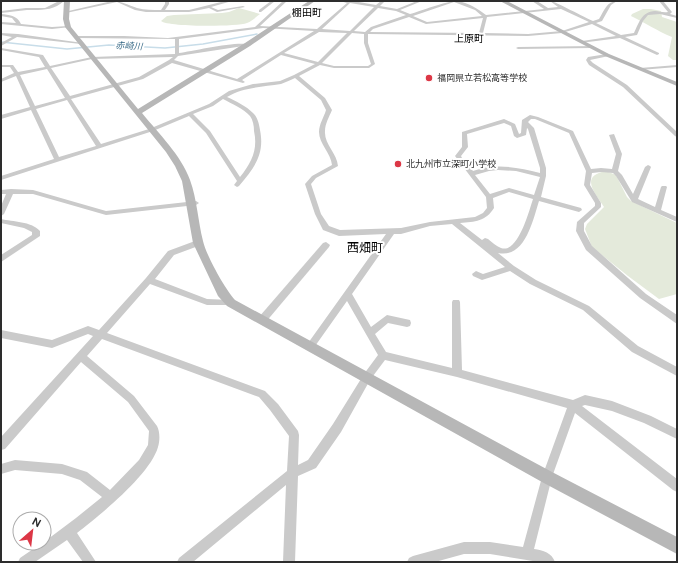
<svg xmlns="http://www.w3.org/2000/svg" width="678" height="563" font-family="'DM Sans','Noto Sans JP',sans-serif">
<rect width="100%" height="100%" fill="#fff"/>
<!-- green -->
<g fill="#e4eadb">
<path d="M239,8L260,14C256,17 252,21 247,23C236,27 168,27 161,21L167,16L174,15L222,13L229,12Z"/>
<path d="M643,9H651L661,11L662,17L677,22V60H673L668,56L672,37C657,31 646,23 631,16L632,14Z"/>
<path d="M606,171L616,175L627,197L631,201L677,223V294L659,299L628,276L592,247L585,229L587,224L604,207C595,193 579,176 606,171Z"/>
</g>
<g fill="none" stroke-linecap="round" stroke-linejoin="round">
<!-- stream -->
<path stroke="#c8dde9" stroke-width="1.5" d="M1,42L67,49L109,45L165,48L203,44L257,34"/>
<!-- street -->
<g fill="#cacaca" fill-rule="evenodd">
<path d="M59,1H64C53,11 41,10 27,10C18,11 10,12 1,13V11L26,8H45Z"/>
<path d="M112,1C122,1 128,5 137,8C145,10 153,10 161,10L165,4V1H169V4L165,10H189L225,1H232L211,7L218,10L243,6L245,7L217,12L209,8L189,12H146L135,10L117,2L66,13L64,12Z"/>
<path d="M271,1H275L261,12H259V10Z"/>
<path d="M283,1H287L260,26L317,29L347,3L340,1H353L376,5L381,1H385L380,6L397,9L417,1H422L400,10L410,14C421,11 448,0 458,1C469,3 478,9 486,15L544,9L532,1H537L548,8L558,7L550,1C555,1 585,18 593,21L599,19C604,11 607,1 617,1L611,5L602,21L596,23L621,35L634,33C639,23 641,12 655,11C659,11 663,13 668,12L659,1H663L672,12L670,14L677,16V18L660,14L648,15L643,21L637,35L625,37L659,53V54L657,55L620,38L580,43V41H582L616,36L592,24L562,33L528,36L368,34V43L375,64L369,68H334L320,65L299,76L325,98L332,110C329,117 325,124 325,131C324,144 337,153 338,166L316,178L311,184L321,214L329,226L340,230L401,228L430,222L475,217L483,213L487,208L486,197L455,156L462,147V132L504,119L515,124L519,134L521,133L522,120L530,115L538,117L573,131L591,169L601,168L612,169L616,154L609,135L614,134L622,154L618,171L622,175L633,194L645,167L648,165L650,166L651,167L638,199L655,207L661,187L662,186H666L667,187L661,210L677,217V222L632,202L616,176L613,173L601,172L592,173L590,185L601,203V207L584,223V231L592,246L646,294L677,315V324L640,298L586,250L576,231L577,222L595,206V203L584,185L586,171L569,133L535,119H531L528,122L534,128L546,168V176L541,197L581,208L582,210L579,212L539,201C533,220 525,259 498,253L514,266L536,280L589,306L638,346L677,367V376L632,352L583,310L530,284L510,271L482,280L473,276L472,274L476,271L483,274L505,267L452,224L430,226L401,234H394L352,294L371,327L387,315L410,320L411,323L410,326L407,327L388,323L375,334L386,352L452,368V302L453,300H459L460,302L462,370L573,400L585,395L612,401L651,416L677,429V439L644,423L612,411L585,405L582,406L677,479V492L673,490L575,413L552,477L534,549C543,550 552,553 555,562H539L490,554H464L435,562H407L409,558L413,556L464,542H490L523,547L542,477L567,408L457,377L385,360L370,380L341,432L316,468L298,476L295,562H283L286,485L193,562H177L179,558L287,471L289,436L270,410L259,397L102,339L87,356L134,396L157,426C160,432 160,440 158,447C150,475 100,515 77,533L96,562H83L67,540L35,562H18L20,558L42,543H44V542L76,518L102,497L80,480L62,474L15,470L1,474V464L15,460L62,464L87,472L110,490L139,460L148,445L149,431L128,402L81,362L5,449L1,450V437L93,336L88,334L52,348L1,338V330L52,340L88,326L99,330L146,278L168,251L195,241H201L202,243L201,245L174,255L155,279L207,299L231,300L234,301L235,303L234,305H207L150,284L107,333L265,391L278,404L298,431L299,435L298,465L308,460L333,424L364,374L378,355L347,301L313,349L310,350L307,349L306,346L386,234L339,236L323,230L315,214L305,184L312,176L332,165C331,153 319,144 319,132C319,124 324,117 326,110L321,100L295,78C291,80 286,82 281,84C263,87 243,87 227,97C236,101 246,106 253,113C258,118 259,124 260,130C265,155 254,168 239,186L237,187L234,185L237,181L206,133L189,116L153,131L1,180V176L54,159L31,110L1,119V115L30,107L16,76L1,82V79L14,73L10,67H1V65H13L18,72L45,67L39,57L1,50V48L43,55L50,66L92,57L175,54V39L76,38L74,37L76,36H124L168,38L255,27ZM454,2L475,10L482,16L427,22L413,16ZM350,3L374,7L350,31L322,29ZM378,8L396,11L406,15L371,27L365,32L354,31ZM561,9L589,22L562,31L528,34L483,33L487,17ZM409,17L426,24L483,18L479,33L370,32L373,29ZM263,28L314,31L237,79L174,60L178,56L250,45C241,40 193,51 179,53V39ZM319,32L347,33L318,62L284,53ZM352,33L364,34V43L371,64L368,66H334L322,63ZM281,55L315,64L294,75L280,81L253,84L229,91L209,104L149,129L101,144L71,99L143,79L172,63L243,83L245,82L242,80ZM173,57L169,60L139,77L70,96L51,68L92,59ZM47,69L65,98L35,106L20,75ZM223,99C232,104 243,108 250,116C253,120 254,126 254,131C258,149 252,162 240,177L210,131L193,114L213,106ZM67,100L96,146L59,157L36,109ZM504,123L511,126L514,136L517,138L526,135L527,128L528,129L540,168V173C517,167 495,163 473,171L462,158L461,156L468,147L467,134ZM498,170L516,171L540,177L534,195L509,188L490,194L475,175L489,171ZM509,192L533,199C529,211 518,254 501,248C496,246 492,242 488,239L485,238L482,240L460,223C475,222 486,221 494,208L493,198Z"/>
<path d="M1,14C9,15 17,15 21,24L52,27L68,26L70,27L52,29L1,24V22L16,23L12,18L1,16Z"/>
<path d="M1,33L18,34L83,43L81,44L17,37L1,46V43L12,37L1,35Z"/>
<path d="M594,46V48H592L518,49L516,48L518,47Z"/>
<path d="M607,54H609V56L590,60L593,63L627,85L677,132V137L675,136L623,87L589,65L586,60L588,57Z"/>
<path d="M677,65V67L640,70L638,69L640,68Z"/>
<path d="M11,189L33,190L106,211L196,201L199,203L196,205L106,215L33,194H13L4,214L1,216V206L6,194H1V190Z"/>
<path d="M1,219C13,222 31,221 40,231V236L1,262V255L32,235V232L24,228L1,223Z"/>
<path d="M326,242L330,245L329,247L265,323L262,324L259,323L258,320L259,317L323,243Z"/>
</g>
<!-- secondary -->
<g fill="#b7b7b7" fill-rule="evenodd">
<path d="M64,1H70L69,19L71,27L138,109L245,43L309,1H315L250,46L142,113C159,134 181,155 190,180C197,199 198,221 203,241C206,255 225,289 235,300L552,472L677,537V554L542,482L227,306L218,296L193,243L182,181L175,166L166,152L65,27L63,19Z"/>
<path d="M500,1H507L609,54L677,82V86L605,56Z"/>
</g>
</g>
<!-- markers -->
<g fill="#dc3746" stroke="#fff" stroke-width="1.5">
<circle cx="429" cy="78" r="4"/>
<circle cx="398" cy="164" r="4"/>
</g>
<g text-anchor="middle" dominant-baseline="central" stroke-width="4" stroke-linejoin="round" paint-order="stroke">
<!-- far-water labels -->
<g font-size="9" font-style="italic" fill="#3f6f8b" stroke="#fff">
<text transform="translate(129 46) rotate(3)">赤崎川</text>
</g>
<!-- far-poi labels -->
<g font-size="9" fill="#2d2d2d" stroke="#fff" text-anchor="start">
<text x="437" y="78">福岡県立若松高等学校</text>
<text x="406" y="164">北九州市立深町小学校</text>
</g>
<!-- far-quarter labels -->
<g font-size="10" fill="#000" stroke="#fff">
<text x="307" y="12">棚田町</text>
<text x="469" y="38">上原町</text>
</g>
<!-- quarter labels -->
<g font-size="12" fill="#000" stroke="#fff">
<text x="365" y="248">西畑町</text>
</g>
</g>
<!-- border -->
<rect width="678" height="563" fill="none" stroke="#2d2d2d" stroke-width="4"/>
<!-- north arrow -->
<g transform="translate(32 531) rotate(28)"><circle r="19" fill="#ffffff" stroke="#ababab"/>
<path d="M0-3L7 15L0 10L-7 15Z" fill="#dc3746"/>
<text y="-6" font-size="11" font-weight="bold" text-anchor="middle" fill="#2d2d2d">N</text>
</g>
</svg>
